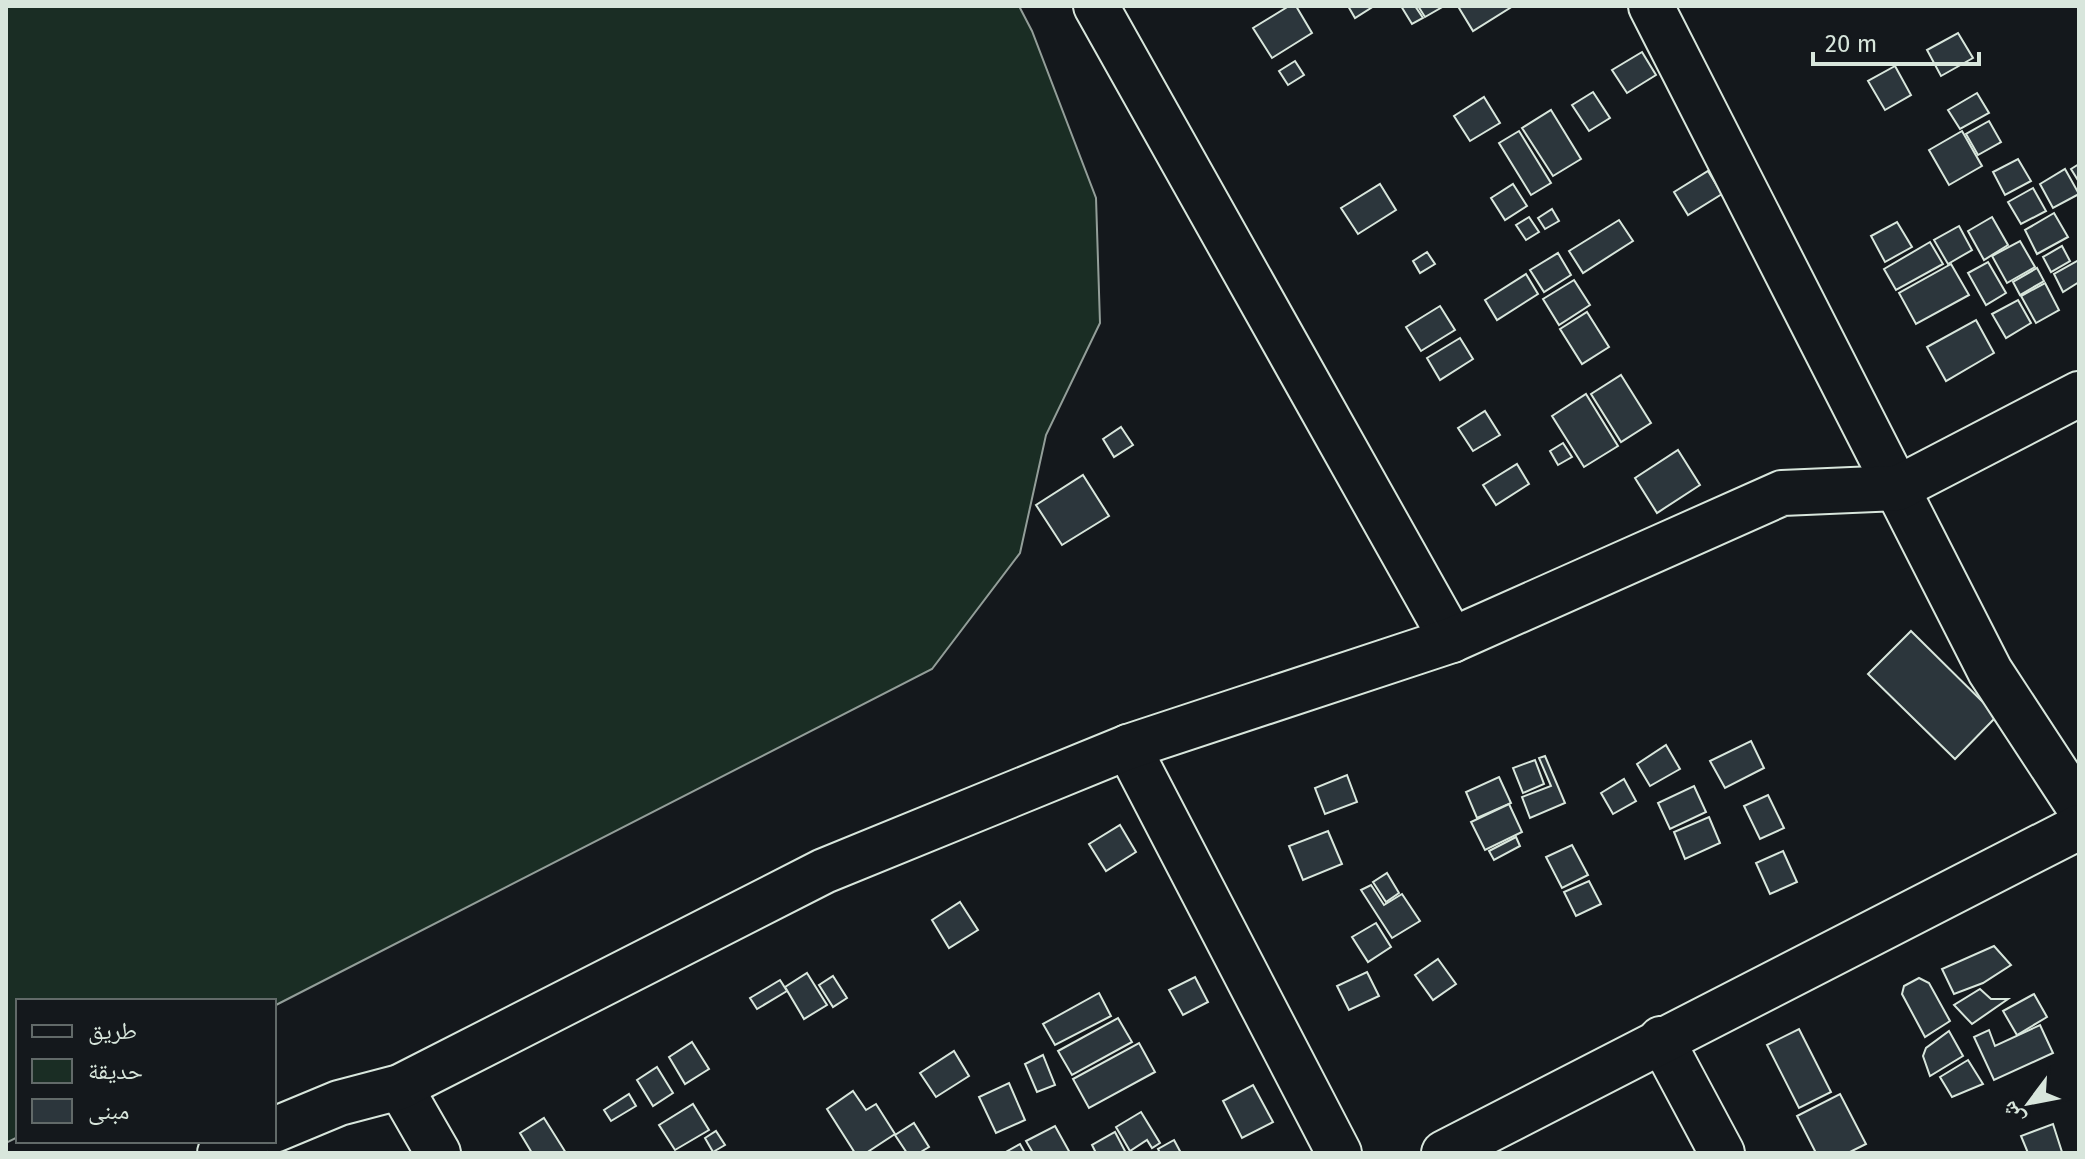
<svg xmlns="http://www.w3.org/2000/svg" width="2085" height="1159" font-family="'Fira Sans','Noto Naskh Arabic',sans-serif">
<rect width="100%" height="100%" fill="#14181c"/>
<!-- green -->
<path fill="#1a2d24" stroke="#939e99" stroke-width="2" d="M6,6H1019L1032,31L1096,198L1100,323L1046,435L1020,553L932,669L274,1006V1001H18V1137L6,1143Z"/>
<!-- building -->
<g fill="#2c363c" stroke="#d8e6dc" stroke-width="2">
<path d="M1289,6H1296L1312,33L1272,58L1253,28Z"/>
<path d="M1348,6H1374L1355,18Z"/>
<path d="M1401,6H1415L1423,18L1412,24Z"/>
<path d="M1418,6H1444L1425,17Z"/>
<path d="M1462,6H1513L1473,31L1459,8Z"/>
<path d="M1958,33L1973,58L1941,76L1927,50Z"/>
<path d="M1642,52L1656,75L1627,93L1612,70Z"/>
<path d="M1295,61L1304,75L1288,85L1279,71Z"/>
<path d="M1895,66L1911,95L1885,110L1868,81Z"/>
<path d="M1593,92L1610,118L1589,131L1572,105Z"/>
<path d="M1977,93L1989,113L1960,129L1948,110Z"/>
<path d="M1484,97L1500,123L1470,141L1454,116Z"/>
<path d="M1551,110L1581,159L1553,176L1522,128Z"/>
<path d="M1989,121L2001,142L1978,155L1966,134Z"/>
<path d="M1519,131L1551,183L1531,195L1499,143Z"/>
<path d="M1962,131L1982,166L1949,185L1929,150Z"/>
<path d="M2018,159L2031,181L2005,195L1993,172Z"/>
<path d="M2079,164V182L2071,169Z"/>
<path d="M2065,169L2079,194L2053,208L2040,184Z"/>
<path d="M1708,171L1722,194L1688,215L1674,192Z"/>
<path d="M1380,184L1396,210L1358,234L1341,208Z"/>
<path d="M1513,184L1527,206L1505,220L1491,198Z"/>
<path d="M2033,188L2046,211L2021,224L2008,202Z"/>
<path d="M1552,209L1559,221L1545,229L1538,218Z"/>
<path d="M2054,213L2068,237L2037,254L2025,230Z"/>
<path d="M1529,217L1539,232L1526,240L1516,225Z"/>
<path d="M1992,217L2008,245L1984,260L1968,231Z"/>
<path d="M1619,220L1633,241L1583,273L1569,251Z"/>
<path d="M1897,222L1912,247L1885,262L1871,236Z"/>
<path d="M1959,226L1972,250L1948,264L1934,240Z"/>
<path d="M2020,241L2035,267L2007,283L1992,256Z"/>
<path d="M1930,242L1943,264L1896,290L1884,269Z"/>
<path d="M2062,246L2070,261L2051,272L2043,257Z"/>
<path d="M1427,252L1435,264L1420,273L1413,261Z"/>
<path d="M1558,253L1571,275L1544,292L1530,270Z"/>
<path d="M2079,260V282L2063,292L2054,274Z"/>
<path d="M1988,262L2006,293L1986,305L1968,273Z"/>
<path d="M1951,264L1969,295L1916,324L1899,293Z"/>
<path d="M2037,268L2044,281L2020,295L2013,282Z"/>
<path d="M1526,274L1538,294L1497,320L1485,300Z"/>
<path d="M1574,280L1590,305L1559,325L1543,299Z"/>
<path d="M2045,283L2059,310L2036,323L2021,296Z"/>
<path d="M2018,300L2031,323L2006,338L1992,314Z"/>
<path d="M1440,306L1455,330L1421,351L1406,327Z"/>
<path d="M1587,312L1609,347L1582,364L1560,329Z"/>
<path d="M1976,320L1994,353L1946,381L1927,347Z"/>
<path d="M1460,338L1473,359L1440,380L1427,358Z"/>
<path d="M1621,375L1651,423L1621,442L1591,394Z"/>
<path d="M1586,394L1618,446L1584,467L1552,416Z"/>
<path d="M1485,411L1500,435L1473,451L1458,428Z"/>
<path d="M1121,427L1133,445L1114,457L1103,439Z"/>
<path d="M1563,443L1572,457L1558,465L1550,451Z"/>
<path d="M1678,450L1700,485L1657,513L1635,478Z"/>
<path d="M1517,464L1529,484L1496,505L1483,485Z"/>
<path d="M1083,475L1109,516L1062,545L1036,505Z"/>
<path d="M1911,631L1997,716L1955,759L1868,674Z"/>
<path d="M1751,741L1764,768L1725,788L1710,761Z"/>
<path d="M1666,745L1680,769L1650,786L1637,764Z"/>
<path d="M1545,756L1565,803L1530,818L1522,797L1551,786L1539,758Z"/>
<path d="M1535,760L1544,784L1523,793L1513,768Z"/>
<path d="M1347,775L1357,802L1325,814L1315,788Z"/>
<path d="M1499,777L1511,803L1477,818L1466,792Z"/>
<path d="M1624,779L1636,801L1613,814L1601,793Z"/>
<path d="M1694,786L1706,812L1670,829L1658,803Z"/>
<path d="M1768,795L1784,828L1760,839L1744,806Z"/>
<path d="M1509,804L1522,832L1485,850L1471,822Z"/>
<path d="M1709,817L1720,843L1685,859L1674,832Z"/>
<path d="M1120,825L1136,852L1106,871L1089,844Z"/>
<path d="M1328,831L1342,864L1303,880L1289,846Z"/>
<path d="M1516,837L1520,846L1494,860L1489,851Z"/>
<path d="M1572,845L1588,875L1562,888L1546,857Z"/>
<path d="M1783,851L1797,882L1770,894L1756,863Z"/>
<path d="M1387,873L1399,893L1386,902L1373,882Z"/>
<path d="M1589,881L1601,904L1576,916L1564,892Z"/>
<path d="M1371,885L1384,905L1402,894L1420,921L1392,938L1361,890Z"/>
<path d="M960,902L978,930L949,948L932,920Z"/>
<path d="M1376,923L1391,947L1368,962L1352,937Z"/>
<path d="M1994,946L2011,965L1983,983L1954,994L1942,969Z"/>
<path d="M1438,959L1456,984L1433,1000L1415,975Z"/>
<path d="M1367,972L1379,996L1349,1010L1337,986Z"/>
<path d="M807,973L827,1005L804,1019L785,987Z"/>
<path d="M833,976L847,998L833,1007L819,985Z"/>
<path d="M1195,977L1208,1002L1183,1015L1169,990Z"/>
<path d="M1919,978L1929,983L1950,1021L1925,1037L1902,994L1904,986Z"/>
<path d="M780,980L787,991L757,1009L750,998Z"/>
<path d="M1980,989L1991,999H2008L1972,1024L1954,1005Z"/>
<path d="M1099,993L1111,1016L1055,1045L1043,1024Z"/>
<path d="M2034,994L2047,1017L2017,1035L2003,1011Z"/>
<path d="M1118,1018L1132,1042L1072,1075L1058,1051Z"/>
<path d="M2040,1025L2053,1053L1994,1080L1974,1037L1989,1030L1995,1046Z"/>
<path d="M1799,1029L1831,1092L1799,1108L1767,1045Z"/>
<path d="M1949,1031L1963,1056L1930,1076L1923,1056L1926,1048Z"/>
<path d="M692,1042L709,1069L685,1084L669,1057Z"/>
<path d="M1139,1043L1155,1072L1089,1108L1073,1079Z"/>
<path d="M954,1051L969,1076L936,1097L920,1073Z"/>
<path d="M1043,1055L1055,1085L1037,1092L1025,1064Z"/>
<path d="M1968,1060L1983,1084L1952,1097L1940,1077Z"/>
<path d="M657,1067L673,1093L653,1106L637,1080Z"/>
<path d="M1009,1083L1025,1120L996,1133L979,1097Z"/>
<path d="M1253,1085L1273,1122L1242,1138L1223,1101Z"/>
<path d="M853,1091L866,1110L876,1104L895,1134L866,1153H855L827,1109Z"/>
<path d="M629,1094L636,1106L611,1121L604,1110Z"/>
<path d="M1840,1094L1866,1144L1848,1153H1816L1797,1116Z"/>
<path d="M693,1104L709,1130L675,1150L659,1125Z"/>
<path d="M1141,1112L1160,1143L1152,1148L1147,1140L1130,1151L1116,1127Z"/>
<path d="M544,1118L566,1153H532L520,1133Z"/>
<path d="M914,1123L929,1147L919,1153H907L895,1135Z"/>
<path d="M2053,1124L2062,1152L2028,1153L2021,1136Z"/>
<path d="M1055,1126L1070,1153H1033L1026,1141Z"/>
<path d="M716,1131L725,1145L713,1152L705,1138Z"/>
<path d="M1115,1132L1126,1153H1096L1092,1145Z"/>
<path d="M1174,1140L1181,1153H1160L1158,1149Z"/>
<path d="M1020,1144L1025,1153H1004Z"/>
</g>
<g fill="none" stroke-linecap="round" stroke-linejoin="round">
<defs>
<g id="street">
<path d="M1096,6L1452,640"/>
<path d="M1651,6L1990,671L2079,807"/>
<path d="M1128,747L1339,1153"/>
<path d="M1661,1039L1722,1153"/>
<path d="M400,1087L438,1153"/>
<path d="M274,1130L339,1103L400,1087L824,871L1128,747L1452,640L1782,493L1898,488L2079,394"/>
<path d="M220,1153L248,1141"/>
<path d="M1444,1153L2079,827"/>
</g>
</defs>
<!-- street casing -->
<use href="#street" stroke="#d8e6dc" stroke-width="48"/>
<!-- street -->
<use href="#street" stroke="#14181c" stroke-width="44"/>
</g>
<!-- border -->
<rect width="2085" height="1159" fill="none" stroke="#d8e6dc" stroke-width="16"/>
<!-- legend -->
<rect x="16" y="999" width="260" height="144" fill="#14181c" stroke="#626a69" stroke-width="2"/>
<rect x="32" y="1025" width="40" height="12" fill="#14181c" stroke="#626a69" stroke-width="2"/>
<text x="88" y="1039" font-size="24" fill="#d8e6dc">طريق</text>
<rect x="32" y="1059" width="40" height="24" fill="#1a2d24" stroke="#626a69" stroke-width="2"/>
<text x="88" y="1079" font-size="24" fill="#d8e6dc">حديقة</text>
<rect x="32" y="1099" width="40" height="24" fill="#2c363c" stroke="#626a69" stroke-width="2"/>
<text x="88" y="1119" font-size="24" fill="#d8e6dc">مبنى</text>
<!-- north arrow -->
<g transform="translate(2029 1103) rotate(238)" stroke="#14181c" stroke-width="6" paint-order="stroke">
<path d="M0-6L14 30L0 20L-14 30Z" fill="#d8e6dc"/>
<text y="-12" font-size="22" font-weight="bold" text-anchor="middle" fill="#d8e6dc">ش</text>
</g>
<!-- scale -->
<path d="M1813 52v12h166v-12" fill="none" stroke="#d8e6dc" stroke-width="4"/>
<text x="1825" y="52" font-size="24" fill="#d8e6dc" stroke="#14181c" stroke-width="6" paint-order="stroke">20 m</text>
</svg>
